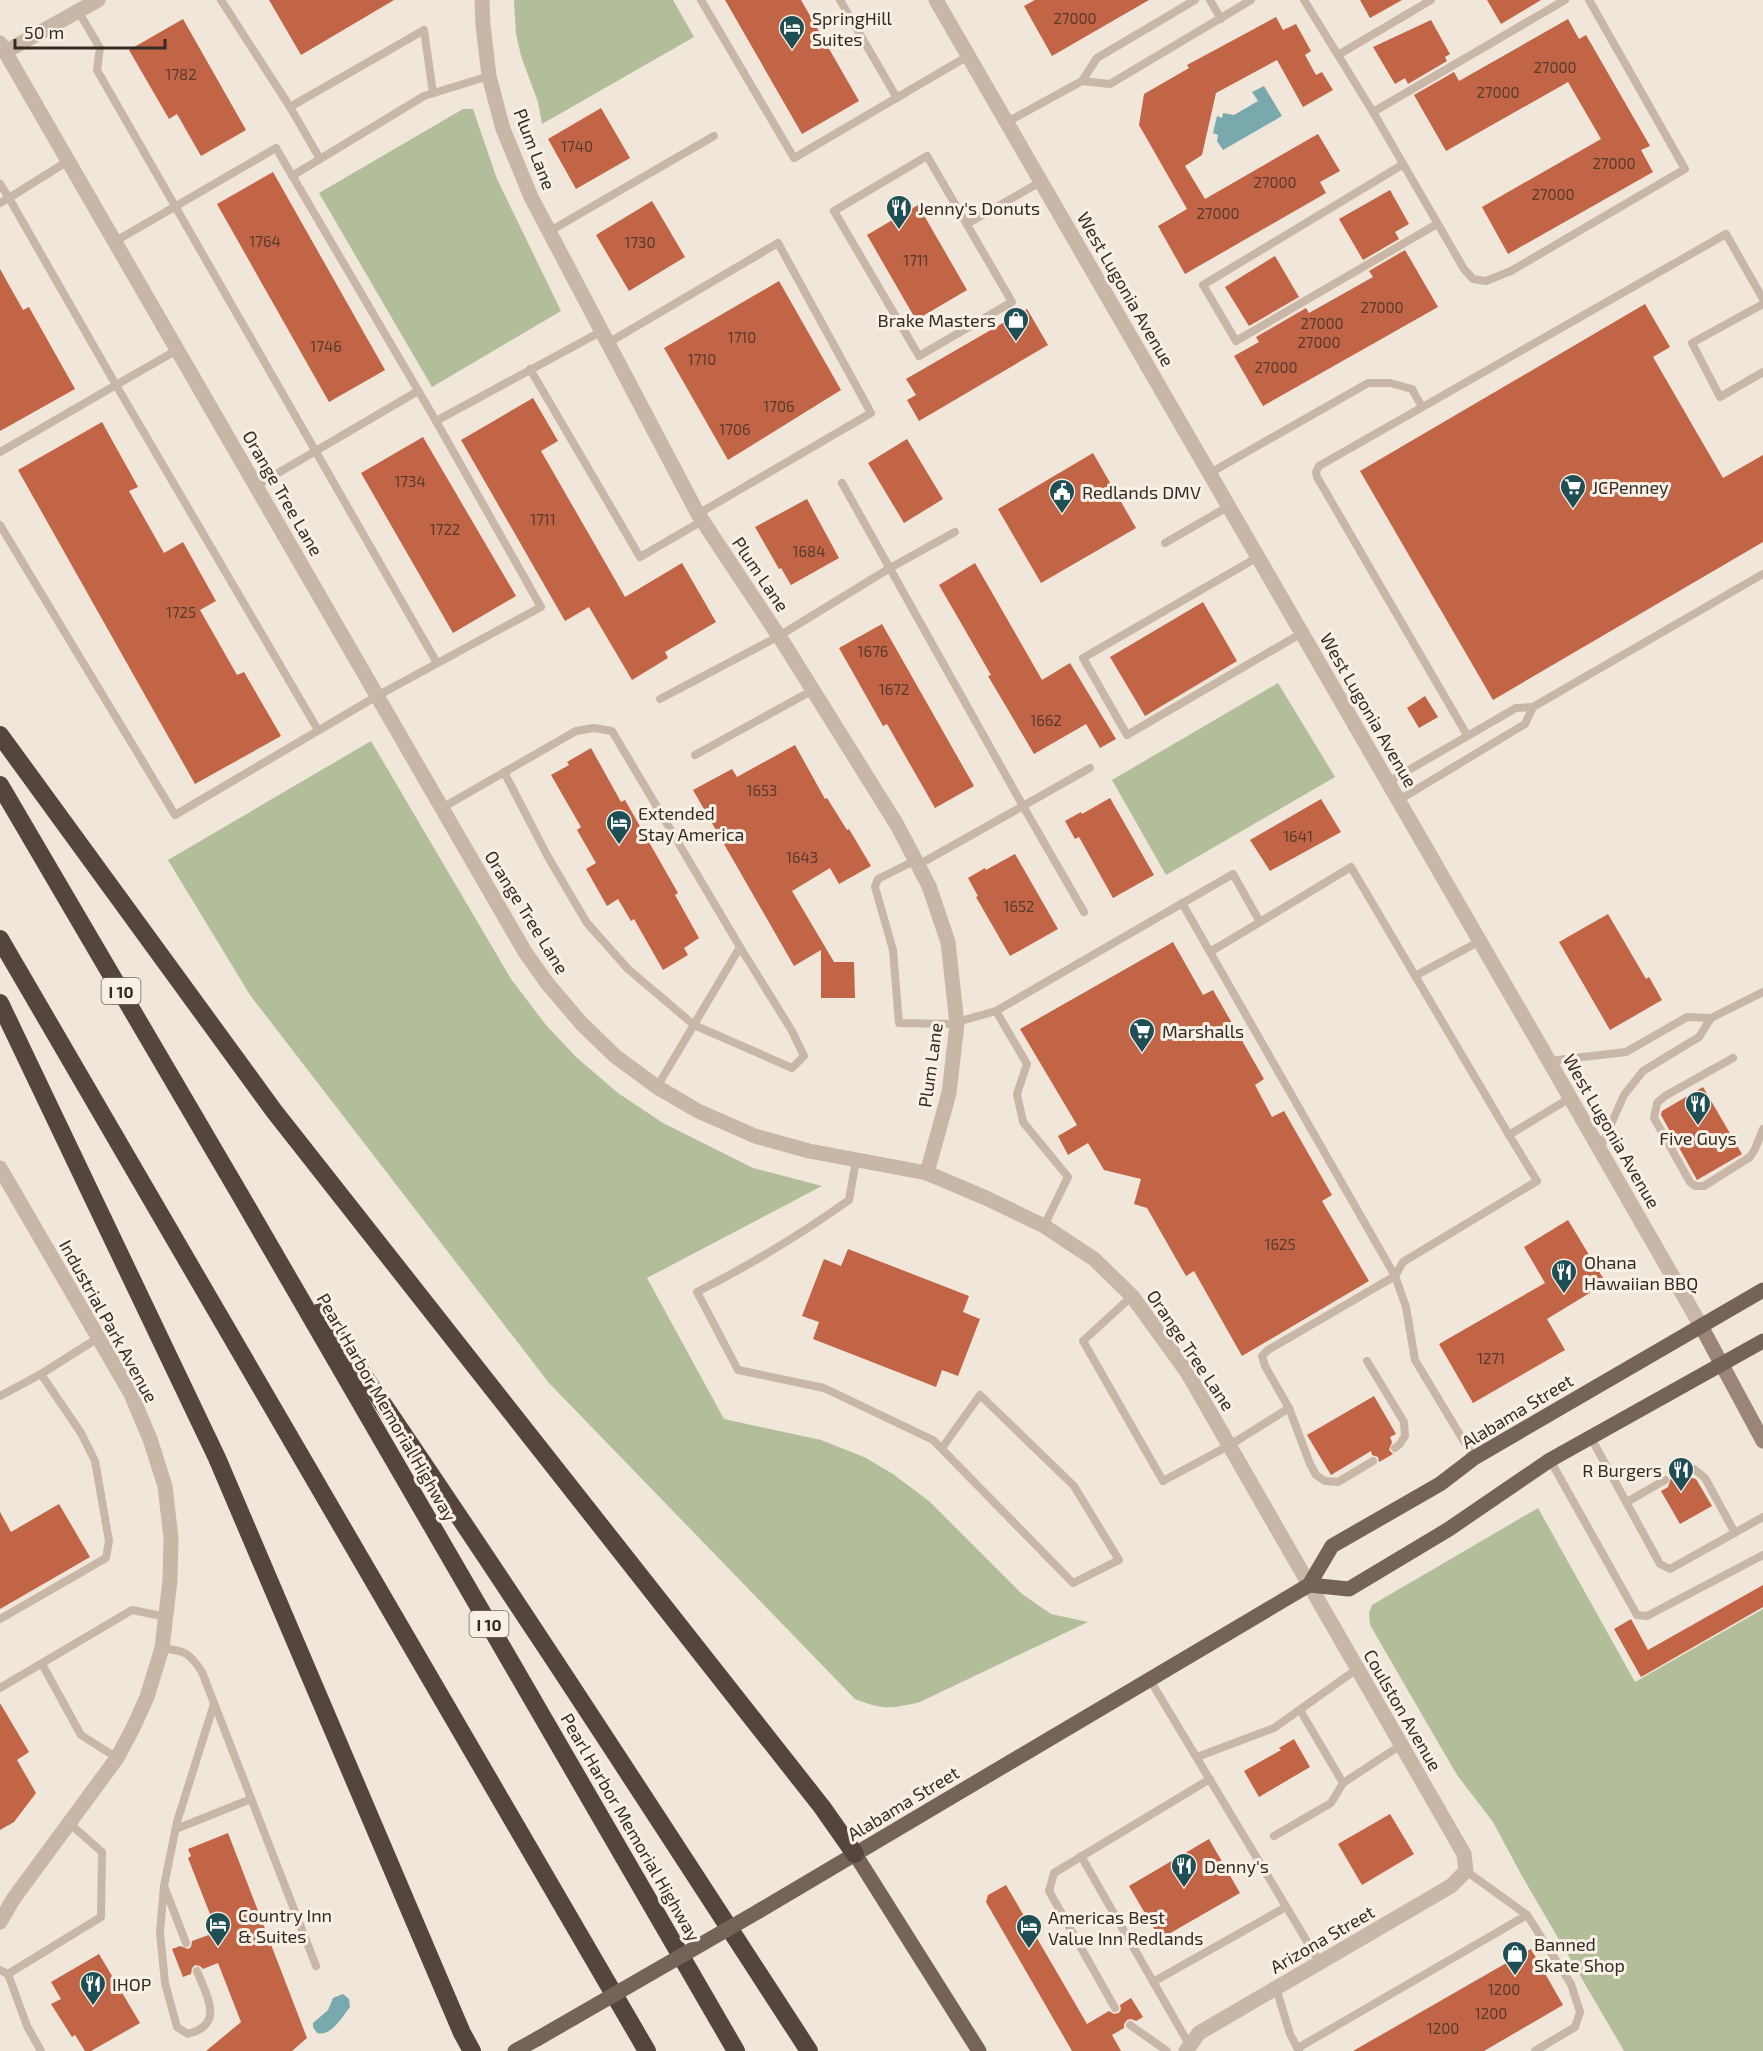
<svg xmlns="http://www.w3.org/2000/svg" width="1763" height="2051" font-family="'Exo 2',sans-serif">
<rect width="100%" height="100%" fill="#f0e6d9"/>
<!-- green -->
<g fill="#b2be9a">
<path d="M514,0H673L694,37L542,124L538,102L521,56L516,34Z"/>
<path d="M463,109H473L497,179L561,311L432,387L319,193Z"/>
<path d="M1278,683L1335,777L1166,875L1112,780Z"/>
<path d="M371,741L511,979L546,1025L576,1057L618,1093L663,1123L753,1168L822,1186L647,1278L724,1419L821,1440L864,1457L893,1474L929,1501L1022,1594L1051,1614L1088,1622L920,1702C891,1709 883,1710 855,1699L549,1383L250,995L168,860Z"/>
<path d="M1538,1508L1635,1682L1763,1609V2051H1624L1522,1876L1493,1822L1457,1775L1370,1625L1369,1613L1372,1605Z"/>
</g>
<!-- water -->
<g fill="#79a9ac">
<path d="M1264,86L1282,116L1223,150L1217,141L1218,135L1213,133L1217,116L1222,118L1223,113L1234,115L1258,101L1252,92Z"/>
<path d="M343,1994L349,1999L350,2007C342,2017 331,2037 317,2033L313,2027V2023L328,2010L333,1998Z"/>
</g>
<!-- building -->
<g fill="#c26546">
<path d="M269,0H394L301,55Z"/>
<path d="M725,0H801L859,101L802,134Z"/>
<path d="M1035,0H1149L1052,56L1024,6Z"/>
<path d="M1360,0H1402L1370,18Z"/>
<path d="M1487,0H1541L1501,24Z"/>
<path d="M1276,17L1283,30L1296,24L1311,51L1305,55L1316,75L1322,72L1333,90L1303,107L1277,60L1216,93L1202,155L1185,166L1205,199L1318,134L1340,171L1320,182L1326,193L1185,274L1158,226L1187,209L1139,125L1144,94L1189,68L1187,65Z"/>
<path d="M183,19L246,130L201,156L177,114L169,119L129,50Z"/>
<path d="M1568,19L1579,39L1586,35L1650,146L1641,150L1653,172L1508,254L1482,207L1601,139L1568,82L1446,151L1414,95L1454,72L1459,81Z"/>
<path d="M1431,20L1450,54L1445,57L1447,61L1408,84L1405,78L1395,84L1373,47Z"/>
<path d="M601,108L630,158L576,189L548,139Z"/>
<path d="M273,172L385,370L329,402L217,204Z"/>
<path d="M1390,190L1409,224L1395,232L1399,239L1363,260L1339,219Z"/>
<path d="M652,201L685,257L629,291L596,235Z"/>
<path d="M918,205L967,290L916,320L867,235Z"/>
<path d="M1405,250L1438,307L1263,406L1234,356L1259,342L1256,337L1306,308L1309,313L1373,277L1369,271Z"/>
<path d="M1275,256L1299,297L1249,326L1225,287Z"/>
<path d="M0,269L23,310L29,307L75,389L0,431Z"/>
<path d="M779,281L841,390L728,460L664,348Z"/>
<path d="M1645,304L1670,347L1653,357L1723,478L1763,455V542L1493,700L1360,471Z"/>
<path d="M1027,309L1048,345L919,421L907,400L916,395L906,379Z"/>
<path d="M533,398L558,441L541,451L625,597L682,563L716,622L665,652L668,658L632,680L589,607L565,621L461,440Z"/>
<path d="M102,422L138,487L129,491L164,553L183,542L216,601L200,610L237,675L244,672L281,736L195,784L18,470Z"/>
<path d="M423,437L516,596L453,633L361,473Z"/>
<path d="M907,439L943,499L904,523L868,463Z"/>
<path d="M1093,453L1136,528L1041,583L998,509Z"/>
<path d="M807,499L839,558L791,585L781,568L779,569L755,527Z"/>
<path d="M975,563L1042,680L1070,663L1116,739L1100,748L1086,724L1034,754L988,676L991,675L939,585Z"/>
<path d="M1203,602L1237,661L1145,716L1110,657Z"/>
<path d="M882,624L974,786L935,808L887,724L883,726L839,648Z"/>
<path d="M1425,696L1438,717L1419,728L1407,708Z"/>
<path d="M795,745L825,799L827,798L847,830L849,829L871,866L839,884L830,868L792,891L834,962H854L855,998H821V950L794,966L693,790L732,769L737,777Z"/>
<path d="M591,748L621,802L625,800L678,893L675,895L699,938L684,948L688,955L663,970L634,919L631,921L618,899L607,906L586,869L596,863L577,830L581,827L551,775L569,765L567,762Z"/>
<path d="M1110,798L1154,875L1113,898L1079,837L1075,839L1065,821L1081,812L1082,814Z"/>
<path d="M1321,799L1341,832L1270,871L1250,840Z"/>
<path d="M1015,854L1058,929L1010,956L976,897L978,896L968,878L985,868L986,870Z"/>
<path d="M1608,914L1646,979L1649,977L1662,1000L1610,1030L1559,942Z"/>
<path d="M1173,942L1203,995L1213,990L1264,1079L1255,1085L1272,1117L1284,1111L1332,1195L1322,1201L1369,1281L1242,1356L1194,1271L1186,1276L1147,1208L1134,1204L1141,1179L1104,1170L1088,1143L1068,1155L1058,1136L1077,1125L1020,1029Z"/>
<path d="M1703,1087L1742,1154L1697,1180L1661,1115L1662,1111Z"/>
<path d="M1568,1220L1606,1283L1547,1319L1565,1350L1473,1403L1439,1344L1545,1283L1524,1247Z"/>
<path d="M848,1249L969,1296L963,1312L980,1319L958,1376L942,1370L936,1387L813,1339L819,1322L802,1316L824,1259L841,1266Z"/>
<path d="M1374,1396L1396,1434L1390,1437L1392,1442L1389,1450L1393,1454L1379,1462L1378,1457L1372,1455L1371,1451L1331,1475L1307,1435Z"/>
<path d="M1685,1476L1696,1479L1712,1506L1680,1524L1661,1491L1668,1487L1671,1478L1676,1480Z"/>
<path d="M59,1504L90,1557L0,1609V1512L11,1532Z"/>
<path d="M1763,1585V1607L1641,1677L1614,1629L1631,1619L1648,1650Z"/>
<path d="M0,1703L29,1752L17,1760L36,1793L14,1822L0,1830Z"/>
<path d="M1294,1739L1310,1767L1259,1797L1244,1771L1281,1750L1279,1748Z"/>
<path d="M1390,1814L1414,1854L1362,1885L1338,1844Z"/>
<path d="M228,1833L307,2038L292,2051H206L241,2022L218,1963L203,1969L200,1966L195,1965L192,1968L191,1974L183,1977L172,1949L180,1946L188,1949L191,1947L192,1941L217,1932L188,1858L191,1856L188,1849Z"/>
<path d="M1209,1839L1240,1893L1160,1939L1129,1886Z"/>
<path d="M1006,1885L1087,2024L1109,2011L1114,2014L1119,2013L1121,2009L1120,2005L1131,1998L1143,2017L1136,2021L1131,2019L1127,2020L1124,2024V2028L1112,2035L1121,2051H1072L986,1902L988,1895Z"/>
<path d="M1531,1949L1563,2005L1484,2051H1353Z"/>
<path d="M99,1954L140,2023L91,2051H85L75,2035L72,2037L51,2004L61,1999L51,1982Z"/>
</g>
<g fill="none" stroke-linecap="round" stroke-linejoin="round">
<!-- service -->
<g stroke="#c8b6a6" stroke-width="8">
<path d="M221,0L290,107"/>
<path d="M701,0L794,158L968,56"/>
<path d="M840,0L897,98"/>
<path d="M1210,0L1221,19"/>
<path d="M1304,0L1373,112L1464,269L1473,279L1486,281L1511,271L1685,169L1589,0"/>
<path d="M78,11L100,48L97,70L437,663"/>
<path d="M1338,55L1431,0"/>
<path d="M1082,81L1110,84L1251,0"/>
<path d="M1373,112L1565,0"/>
<path d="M1007,122L1082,81L1097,58L1195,0"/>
<path d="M927,156L1012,302L919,356L834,211Z"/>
<path d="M320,159L290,107L424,30L433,93"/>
<path d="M1402,165L1203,285L1236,341L1437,224"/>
<path d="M292,176L424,96L489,76"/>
<path d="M0,184L9,198L0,203"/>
<path d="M967,224L1042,181"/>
<path d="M550,231L714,136"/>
<path d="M114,242L276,148L436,421"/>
<path d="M1763,304L1692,343L1720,397L1763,372"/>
<path d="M608,343L778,243L871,413L698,514"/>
<path d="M177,350L116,385L318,730"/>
<path d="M530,369L640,557L702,521"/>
<path d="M0,452L116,385L9,198L68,161"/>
<path d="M1210,473L1368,383H1390L1412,389L1422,407"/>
<path d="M842,483L1023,806L918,865"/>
<path d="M256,486L418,391"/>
<path d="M0,525L175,815L377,696L541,607L436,421L602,331"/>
<path d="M1165,543L1229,506"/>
<path d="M1258,557L1083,658L1127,735L1302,633"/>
<path d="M660,699L779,636L890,568L955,532"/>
<path d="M1467,735L1317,477L1316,472L1319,466L1726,234L1763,299"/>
<path d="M695,755L813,690"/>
<path d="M504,772L548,857L587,923L628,969L694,1025L792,1068L804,1056L792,1031L740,947"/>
<path d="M1388,782L1516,708L1533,707L1763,574"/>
<path d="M1399,800L1525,724L1533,707"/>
<path d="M442,808L576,731L594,728L612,731L740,947L657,1087"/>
<path d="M916,860L878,879L875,887L893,950L899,1023L957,1024"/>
<path d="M1182,903L1395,1276L1406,1307L1415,1360L1474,1458"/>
<path d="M1084,912L1023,806L1090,768"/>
<path d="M1210,952L1260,922"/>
<path d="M1415,976L1480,941"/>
<path d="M996,1011L1027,1064L1017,1094L1023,1122L1068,1177L1044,1226"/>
<path d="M957,1022L996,1011L1233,874L1260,922L1351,867L1509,1135"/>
<path d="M1733,1058L1665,1096L1657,1103L1654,1118L1690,1182L1695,1186H1704L1750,1157L1755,1149L1763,1129"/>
<path d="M1549,1061L1626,1052L1687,1017L1711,1018"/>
<path d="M1600,1149L1624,1095L1643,1071L1699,1037L1711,1018L1763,992"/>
<path d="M856,1160L849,1200C800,1235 750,1265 697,1292L738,1370L824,1388L933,1440L1073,1583L1119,1560L1074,1486L980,1395L942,1448"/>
<path d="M1132,1296L1083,1341L1163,1481L1230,1445L1289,1408"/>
<path d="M1367,1361L1404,1422L1405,1436L1400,1444L1395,1448"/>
<path d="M0,1396L41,1374L98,1338"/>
<path d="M1590,1436L1660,1564L1670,1569L1763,1517"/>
<path d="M1550,1460L1637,1615L1647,1616L1763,1555"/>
<path d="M1373,1461L1338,1482L1325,1481L1316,1475L1310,1464L1289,1408L1265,1366L1262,1356L1268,1350L1395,1276L1403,1262L1537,1181L1509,1135L1570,1098"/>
<path d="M1676,1474L1687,1468L1694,1469L1705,1478L1735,1533"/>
<path d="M1627,1502L1665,1480"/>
<path d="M0,1619L106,1558L109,1541L95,1461L81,1433L41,1374"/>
<path d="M162,1648C185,1651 189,1652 202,1672L316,1966"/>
<path d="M42,1664L81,1735L117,1758"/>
<path d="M1150,1680L1320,1963"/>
<path d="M0,1688L132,1610L167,1617"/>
<path d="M1197,1757L1274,1728L1357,1669"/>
<path d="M1343,1783L1401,1745"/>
<path d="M176,1829L251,1799"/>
<path d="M1274,1836L1331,1803L1343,1783L1300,1710"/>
<path d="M1081,1856L1190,2046"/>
<path d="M1466,1871L1527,1915L1571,1984L1580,2012L1575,2027L1535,2051"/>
<path d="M164,1886L177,1822L214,1704"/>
<path d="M186,1943L164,1886L160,1932L165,1983L177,2027L188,2034C225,2024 207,1997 197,1971"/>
<path d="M0,1970L8,1974L101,1917L102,1852L69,1823"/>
<path d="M8,1974L27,2026L41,2051"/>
<path d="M1153,1982L1286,1907"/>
<path d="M1276,1988L1290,2034L1299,2051"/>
<path d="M1115,2008L1049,1891L1054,1873L1210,1779"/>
<path d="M1130,2025L1167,2051"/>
<path d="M1298,2048L1527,1915"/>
</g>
<!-- minor -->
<g stroke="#c8b6a6" stroke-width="15">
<path d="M482,0L483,25L489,76L503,129L531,197L698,514L786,647L897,825L929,886L948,942L957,1024L949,1093L927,1173"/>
<path d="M0,43L525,952L547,983L581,1023L615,1056L657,1087L698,1111L755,1136L809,1151L927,1173L986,1198L1044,1226L1094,1259L1132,1296L1187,1372L1464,1854L1466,1871L1451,1886L1199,2033L1186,2051"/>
<path d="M5,52L98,0"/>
<path d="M0,1168L131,1394L150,1439L165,1486L171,1538L170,1580L162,1648L147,1697L133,1728L117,1758L14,1898L0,1922"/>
</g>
<!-- tertiary -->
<path stroke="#c8b6a6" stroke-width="15" d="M936,0L1549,1061L1701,1326"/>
<!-- secondary -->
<path stroke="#9b8577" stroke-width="15" d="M1701,1326L1763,1441"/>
<!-- primary -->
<g stroke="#756258" stroke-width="15">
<path d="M1309,1585L1349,1589L1449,1529L1550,1460L1763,1341"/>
<path d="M855,1854L979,2051"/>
<path d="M759,1911L1309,1585L1332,1546L1440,1484L1474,1458L1763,1290"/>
<path d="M515,2051L537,2039"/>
</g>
<!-- motorway -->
<g stroke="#54453e" stroke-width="18">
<path d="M0,735L274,1111L822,1807L855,1854"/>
<path d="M0,785L242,1198L736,2051"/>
<path d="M0,939L647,2051"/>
<path d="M0,1003L217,1458L462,2033L472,2051"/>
<path d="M320,1312C488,1555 648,1803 809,2051"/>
</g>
<!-- primary-bridge -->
<path stroke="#756258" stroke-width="15" d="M537,2039L759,1911"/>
</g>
<!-- icons -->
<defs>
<symbol id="hotel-pin" viewBox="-11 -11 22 30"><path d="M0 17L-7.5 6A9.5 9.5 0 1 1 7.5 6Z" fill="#1e4f54" stroke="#f8f0e5"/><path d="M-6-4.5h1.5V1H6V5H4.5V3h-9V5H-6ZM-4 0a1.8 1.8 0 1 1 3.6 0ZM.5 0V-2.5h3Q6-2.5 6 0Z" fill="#fff"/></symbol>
<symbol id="restaurant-pin" viewBox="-11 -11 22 30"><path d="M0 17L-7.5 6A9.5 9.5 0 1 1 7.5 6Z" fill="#1e4f54" stroke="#f8f0e5"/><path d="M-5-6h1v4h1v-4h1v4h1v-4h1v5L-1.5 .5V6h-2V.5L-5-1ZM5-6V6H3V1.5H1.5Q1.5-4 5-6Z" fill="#fff"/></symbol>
<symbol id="shop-pin" viewBox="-11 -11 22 30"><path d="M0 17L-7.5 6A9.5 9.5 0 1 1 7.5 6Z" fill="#1e4f54" stroke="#f8f0e5"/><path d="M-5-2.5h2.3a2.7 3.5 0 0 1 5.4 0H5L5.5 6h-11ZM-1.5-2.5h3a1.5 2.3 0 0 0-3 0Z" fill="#fff"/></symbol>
<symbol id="supermarket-pin" viewBox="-11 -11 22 30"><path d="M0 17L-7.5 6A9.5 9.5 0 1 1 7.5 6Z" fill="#1e4f54" stroke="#f8f0e5"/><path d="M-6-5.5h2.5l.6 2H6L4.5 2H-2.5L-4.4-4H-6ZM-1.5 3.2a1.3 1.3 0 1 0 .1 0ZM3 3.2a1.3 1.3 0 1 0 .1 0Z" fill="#fff"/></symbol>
<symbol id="civic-pin" viewBox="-11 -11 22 30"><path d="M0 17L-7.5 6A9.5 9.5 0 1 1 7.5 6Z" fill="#1e4f54" stroke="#f8f0e5"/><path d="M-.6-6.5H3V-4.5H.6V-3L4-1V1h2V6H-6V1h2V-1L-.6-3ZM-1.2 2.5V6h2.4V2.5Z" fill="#fff"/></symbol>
</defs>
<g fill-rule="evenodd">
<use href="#hotel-pin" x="777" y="13" width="30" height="40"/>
<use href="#restaurant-pin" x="884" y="193" width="30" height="40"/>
<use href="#shop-pin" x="1001" y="305" width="30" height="40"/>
<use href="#supermarket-pin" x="1558" y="472" width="30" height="40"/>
<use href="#civic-pin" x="1047" y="477" width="30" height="40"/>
<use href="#hotel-pin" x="604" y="808" width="30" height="40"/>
<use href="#supermarket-pin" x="1127" y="1016" width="30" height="40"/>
<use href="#restaurant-pin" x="1683" y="1089" width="30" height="40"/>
<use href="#restaurant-pin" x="1549" y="1257" width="30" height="40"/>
<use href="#restaurant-pin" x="1666" y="1455" width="30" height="40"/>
<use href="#restaurant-pin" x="1169" y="1851" width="30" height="40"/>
<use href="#hotel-pin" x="203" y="1910" width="30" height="40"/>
<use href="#hotel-pin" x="1014" y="1912" width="30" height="40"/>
<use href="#shop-pin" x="1500" y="1939" width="30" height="40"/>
<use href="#restaurant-pin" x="78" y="1969" width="30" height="40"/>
</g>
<g text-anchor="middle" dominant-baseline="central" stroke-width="6" stroke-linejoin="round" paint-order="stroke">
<!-- number labels -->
<g font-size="15" fill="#583a2e">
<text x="1075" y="18">27000</text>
<text x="1555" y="67">27000</text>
<text x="181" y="74">1782</text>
<text x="1498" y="92">27000</text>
<text x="577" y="146">1740</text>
<text x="1614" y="163">27000</text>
<text x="1275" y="182">27000</text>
<text x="1553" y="194">27000</text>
<text x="1218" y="213">27000</text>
<text x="265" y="241">1764</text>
<text x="640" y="242">1730</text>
<text x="916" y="260">1711</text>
<text x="1382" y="307">27000</text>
<text x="1322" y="323">27000</text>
<text x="742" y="337">1710</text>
<text x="1319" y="342">27000</text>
<text x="326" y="346">1746</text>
<text x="702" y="359">1710</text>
<text x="1276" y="367">27000</text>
<text x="779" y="406">1706</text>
<text x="735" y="429">1706</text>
<text x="410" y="481">1734</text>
<text x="543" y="519">1711</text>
<text x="445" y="529">1722</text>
<text x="809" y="551">1684</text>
<text x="181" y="612">1725</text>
<text x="873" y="651">1676</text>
<text x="894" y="689">1672</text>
<text x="1046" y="720">1662</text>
<text x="762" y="790">1653</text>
<text x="1298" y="836">1641</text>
<text x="802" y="857">1643</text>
<text x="1019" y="906">1652</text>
<text x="1280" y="1244">1625</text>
<text x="1491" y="1358">1271</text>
<text x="1504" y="1989">1200</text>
<text x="1491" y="2013">1200</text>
<text x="1443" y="2028">1200</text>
</g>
<!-- shield labels -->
<g fill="#f8f0e5" stroke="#6f665f" stroke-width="1.5">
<rect x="101.5" y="978" width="39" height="26" rx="4.5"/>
<rect x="469.5" y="1611" width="39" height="26" rx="4.5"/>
</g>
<g font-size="16" font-weight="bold" fill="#342b26">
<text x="121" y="991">I 10</text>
<text x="489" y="1624">I 10</text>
</g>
<!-- poi labels -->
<g font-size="18" fill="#342b26" stroke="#f8f0e5" text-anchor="start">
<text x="812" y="18">SpringHill<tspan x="812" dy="21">Suites</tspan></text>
<text x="918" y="208">Jenny's Donuts</text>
<text x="996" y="320" text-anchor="end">Brake Masters</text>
<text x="1592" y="487">JCPenney</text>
<text x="1082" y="492">Redlands DMV</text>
<text x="638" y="813">Extended<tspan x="638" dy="21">Stay America</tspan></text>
<text x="1162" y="1031">Marshalls</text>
<text x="1698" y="1138" text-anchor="middle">Five Guys</text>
<text x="1584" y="1262">Ohana<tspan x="1584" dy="21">Hawaiian BBQ</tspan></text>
<text x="1662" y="1470" text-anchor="end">R Burgers</text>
<text x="1204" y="1866">Denny's</text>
<text x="238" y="1915">Country Inn<tspan x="238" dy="21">&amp; Suites</tspan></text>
<text x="1048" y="1917">Americas Best<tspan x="1048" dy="21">Value Inn Redlands</tspan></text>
<text x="1534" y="1944">Banned<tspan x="1534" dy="21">Skate Shop</tspan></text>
<text x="112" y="1984">IHOP</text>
</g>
<!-- street labels -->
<g font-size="18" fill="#342b26" stroke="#f8f0e5">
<text transform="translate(535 149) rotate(69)">Plum Lane</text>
<text transform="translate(1126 289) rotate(60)">West Lugonia Avenue</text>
<text transform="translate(283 493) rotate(60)">Orange Tree Lane</text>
<text transform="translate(761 574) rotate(56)">Plum Lane</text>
<text transform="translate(1369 710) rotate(60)">West Lugonia Avenue</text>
<text transform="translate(527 912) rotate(58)">Orange Tree Lane</text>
<text transform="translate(930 1065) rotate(-82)">Plum Lane</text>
<text transform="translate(1612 1131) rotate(60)">West Lugonia Avenue</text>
<text transform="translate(109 1321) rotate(61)">Industrial Park Avenue</text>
<text transform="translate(1191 1350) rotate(56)">Orange Tree Lane</text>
<text transform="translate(387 1407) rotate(60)">Pearl Harbor Memorial Highway</text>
<text transform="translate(1517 1411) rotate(-31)">Alabama Street</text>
<text transform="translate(1403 1710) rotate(60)">Coulston Avenue</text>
<text transform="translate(903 1803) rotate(-31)">Alabama Street</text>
<text transform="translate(631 1827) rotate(60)">Pearl Harbor Memorial Highway</text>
<text transform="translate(1322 1939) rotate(-30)">Arizona Street</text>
</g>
</g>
<!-- scale -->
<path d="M15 39v9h150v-9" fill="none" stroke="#342b26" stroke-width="3"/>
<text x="24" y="39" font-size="18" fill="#342b26" stroke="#f8f0e5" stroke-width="4.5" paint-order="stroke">50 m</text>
</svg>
